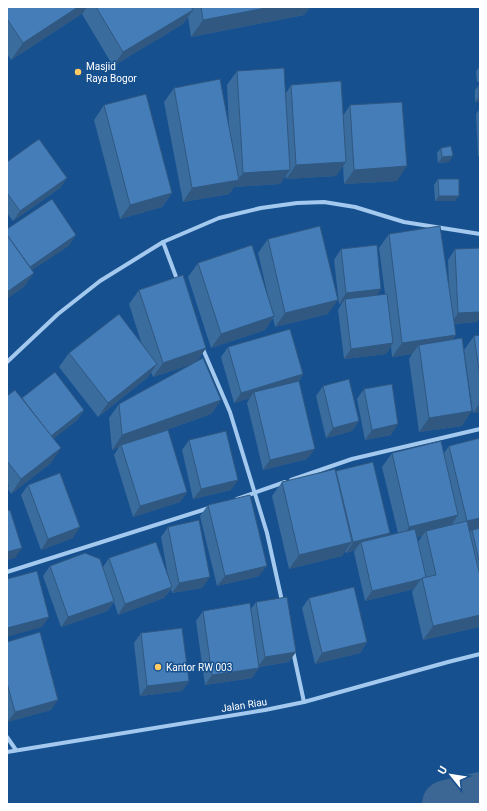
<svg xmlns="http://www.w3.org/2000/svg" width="487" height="811" font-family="Roboto,sans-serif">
<rect width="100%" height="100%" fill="#17508e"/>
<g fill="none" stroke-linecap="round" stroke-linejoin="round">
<!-- river -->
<path stroke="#3c6693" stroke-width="48" d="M446,804L480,796"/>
<!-- minor -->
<g stroke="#a3c9ef" stroke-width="4">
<path d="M163,242L178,282"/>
<path d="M202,347L230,412L267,533L282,601"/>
<path d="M7,362L58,314L100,281L163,242L219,218L261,208L297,203L324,202L355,207L404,222L480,234"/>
<path d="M291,480L352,459L480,429"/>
<path d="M237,499L285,482"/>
<path d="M7,572L209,508"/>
<path d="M293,651L304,702"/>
<path d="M7,737L16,750"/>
<path d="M7,752L265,710L304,702L448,662L480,654"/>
</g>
</g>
<!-- wall -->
<g fill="#3a6c9e" fill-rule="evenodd">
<path d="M7,7H310L304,15L191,37L188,17L183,24L113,66L82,14L83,13L11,60L7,54Z"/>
<path d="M480,66V82H477L476,71Z"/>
<path d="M237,71L286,93L291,85L343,116L350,105L397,181L344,184L343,165L336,176L286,179V176L280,184L234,187L229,194L183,202L164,102L174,88L229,127L227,85Z"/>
<path d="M479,85H480V102H475V90Z"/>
<path d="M104,105L172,193L162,207L120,219L94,120Z"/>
<path d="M480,108V156H478L476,114Z"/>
<path d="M441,148L449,162L438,163L437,153Z"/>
<path d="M7,162L67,178L60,188L13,221L7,213Z"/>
<path d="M438,179L455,201H435L434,185Z"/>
<path d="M389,234L449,287L448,260L455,249L477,322L454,324L456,335L452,340L462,426L419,432L409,359L412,354L392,357L391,346L386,354L344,359L338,310L342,303L339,304L334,260L341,249L377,295L385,294L379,248Z"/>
<path d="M268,239L328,314L275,327L273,318L265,330L211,348L188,277L198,263L268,296L258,253Z"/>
<path d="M139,290L206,348L197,361L221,400L211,414L158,433L187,492L180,502L133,517L114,455L119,447L112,450L109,418L119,404L192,364L153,377L151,372L147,378L98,417L59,367L69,353L142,345L129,304Z"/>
<path d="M480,335V412L473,413L464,350L474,336Z"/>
<path d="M228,347L303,374L299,381L307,459L263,470L247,403L250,398L234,403L221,357Z"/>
<path d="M323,386L359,421L352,431L326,438L316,396Z"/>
<path d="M364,389L391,435L365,440L357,399Z"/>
<path d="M7,396L84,410L77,420L53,439L51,463L11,494L8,489L7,490Z"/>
<path d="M480,438V625L479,627L423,640L412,592L414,589L365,601L354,552L355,550L346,553L345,551L342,556L289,569L272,496L282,482L335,472L336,471L388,535L398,533L382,467L392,453H444L449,446ZM422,536L418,542L417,537Z"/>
<path d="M189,440L231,490L193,499L182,450Z"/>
<path d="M28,485L73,538L41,550L21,495Z"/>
<path d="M208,505L259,576L217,586L200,516Z"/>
<path d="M168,527L202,588L172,593L171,589L164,598L118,615L114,602L107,611L61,627L43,576L50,566L103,567L109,558L169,581L161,537Z"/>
<path d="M309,598L367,642L360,653L315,664L302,608Z"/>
<path d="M256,602L289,662L259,667L252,678L205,685L196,621L203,611L251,609Z"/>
<path d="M141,633L189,681L182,691L140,696L134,643Z"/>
<path d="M7,642L51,710L7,722Z"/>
</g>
<!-- shaded-wall -->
<g fill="#305881">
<path d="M78,7H87L83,13L11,60L23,43Z"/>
<path d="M271,7H310L304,15L191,37L203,20Z"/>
<path d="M193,10L183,24L113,66L123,52Z"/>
<path d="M479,97H480V102H475Z"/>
<path d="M453,156L449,162L438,163L442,157Z"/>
<path d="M346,162L336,176L286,179L296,165Z"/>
<path d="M407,166L397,181L344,184L354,170Z"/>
<path d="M290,170L280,184L234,187L229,194L183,202L192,188L238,180L243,173Z"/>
<path d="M67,178L60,188L13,221L20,211Z"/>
<path d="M172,193L162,207L120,219L130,205Z"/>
<path d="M439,196H459L455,201H435Z"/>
<path d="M76,235L69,246L20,278L28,268Z"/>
<path d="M34,273L24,287L7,299V292Z"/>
<path d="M381,289L374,299H345L342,303L339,304L346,293Z"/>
<path d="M338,300L328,314L275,327L285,313Z"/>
<path d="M480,312V318L477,322L451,324L458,313Z"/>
<path d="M274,316L265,330L211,348L221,334Z"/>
<path d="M456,335L446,349L419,345L412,354L392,357L402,343Z"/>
<path d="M393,343L386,354L344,359L351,349Z"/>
<path d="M206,348L196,363L153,377L163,363Z"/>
<path d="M157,364L147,378L98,417L108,403Z"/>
<path d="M303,374L296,385L254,392L250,398L234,403L241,393Z"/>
<path d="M221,400L211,414L121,446V445L119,447L112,450L122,435Z"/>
<path d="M480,403V412L473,413Z"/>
<path d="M84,410L77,420L44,447L51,436Z"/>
<path d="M472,411L462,426L419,432L429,418Z"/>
<path d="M359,421L352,431L326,438L333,428Z"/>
<path d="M398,424L391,435L365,440L372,430Z"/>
<path d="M61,448L51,463L11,494L21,479Z"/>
<path d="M315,449L307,459L263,470L270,460Z"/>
<path d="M238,480L231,490L193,499L201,489Z"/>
<path d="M187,492L180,502L133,517L140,506Z"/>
<path d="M458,515L449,529L426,531L422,536L400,541L409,527Z"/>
<path d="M480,518V530H472L470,532L457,535L467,521Z"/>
<path d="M80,527L73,538L41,550L48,539Z"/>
<path d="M390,533L382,544L361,542L355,550L346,553L353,542Z"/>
<path d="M352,542L342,556L289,569L299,555Z"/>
<path d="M22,548L15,558L7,560V552Z"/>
<path d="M267,566L259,576L217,586L225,576Z"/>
<path d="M210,577L202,588L172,593L179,583Z"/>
<path d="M421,579L414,589L365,601L372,591Z"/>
<path d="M172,587L164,598L118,615L125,604Z"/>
<path d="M114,601L107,611L61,627L68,617Z"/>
<path d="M480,615V625L479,627L423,640L433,626Z"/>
<path d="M49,617L42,627L7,637V628Z"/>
<path d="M367,642L360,653L315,664L322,653Z"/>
<path d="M296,652L289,662L258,667L265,657Z"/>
<path d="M259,668L252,678L205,685L212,675Z"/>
<path d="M189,681L182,691L140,696L147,686Z"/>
<path d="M58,700L51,710L7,722L15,712Z"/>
</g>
<!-- building -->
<g fill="#447db8" stroke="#305881">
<path d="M7,7H78L23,43L7,19Z"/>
<path d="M96,7H191L193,10L123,52Z"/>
<path d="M201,7H271L203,20Z"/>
<path d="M284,68L290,170L243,173L237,71Z"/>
<path d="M220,79L239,180L192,188L174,88Z"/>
<path d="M341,81L346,162L296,165L291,85Z"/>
<rect x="479" y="85" width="1" height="12"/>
<path d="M146,94L172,193L130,205L104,105Z"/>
<path d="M402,102L407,166L354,170L350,105Z"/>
<path d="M39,139L67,178L20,211L7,193V162Z"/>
<path d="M451,146L453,156L442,157L441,148Z"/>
<path d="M438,179H459V196H439Z"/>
<path d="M52,199L76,235L30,267L7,235V229Z"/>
<path d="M320,226L338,300L285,313L268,239Z"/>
<path d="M440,226L456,335L402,343L389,234Z"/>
<path d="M7,235L34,273L7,292Z"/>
<path d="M252,245L274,316L221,334L198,263Z"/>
<path d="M377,245L381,289L346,293L341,249Z"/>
<path d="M480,248V312L458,313L455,249Z"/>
<path d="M183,275L206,348L163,363L139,290Z"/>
<path d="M387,294L393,343L351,349L345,299Z"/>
<path d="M119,314L157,364L108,403L69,353Z"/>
<path d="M290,329L303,374L241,393L228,347Z"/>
<path d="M480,335V377L474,336Z"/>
<path d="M462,338L472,411L429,418L419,345Z"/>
<path d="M203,358L221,400L122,435L119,404Z"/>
<path d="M55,372L84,410L51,436L22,398Z"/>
<path d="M349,379L359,421L333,428L323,386Z"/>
<path d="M299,381L315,449L270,460L254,392Z"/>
<path d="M392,384L398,424L372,430L364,389Z"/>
<path d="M15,390L61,448L21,479L7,461V396Z"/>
<path d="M168,430L187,492L140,506L121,445Z"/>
<path d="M226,431L238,480L201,489L189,440Z"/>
<path d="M480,438V518L467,521L449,446Z"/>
<path d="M441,441L458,515L409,527L392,453Z"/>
<path d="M373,462L390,533L353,542L336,471Z"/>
<path d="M335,469L352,542L299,555L282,482Z"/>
<path d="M60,473L80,527L48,539L28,485Z"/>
<path d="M7,483L9,486L7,488Z"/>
<path d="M250,495L267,566L225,576L208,505Z"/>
<path d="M10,510L22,548L7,552V511Z"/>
<path d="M199,520L210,577L179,583L168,527Z"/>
<path d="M467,521L480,576V615L433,626L422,578L436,575L426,531Z"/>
<path d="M480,528V565L472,530Z"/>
<path d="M415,529L426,577L422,578V579L372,591L361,542Z"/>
<path d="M156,542L172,587L125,604L109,558Z"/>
<path d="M85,553L100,559L114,601L68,617L50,566Z"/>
<path d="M37,571L49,617L7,628V579Z"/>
<path d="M354,587L367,642L322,653L309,598Z"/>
<path d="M287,597L296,652L265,657L256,602Z"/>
<path d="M250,603L259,668L212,675L203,611Z"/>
<path d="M182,628L189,681L147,686L141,633Z"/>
<path d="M40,632L58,700L15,712L7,683V642Z"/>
</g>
<!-- markers -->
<g fill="#ffcb62" stroke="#17508e" stroke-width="1.5">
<circle cx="78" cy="72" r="4"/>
<circle cx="158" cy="667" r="4"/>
</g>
<g text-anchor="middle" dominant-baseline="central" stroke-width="3" stroke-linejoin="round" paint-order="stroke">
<!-- poi labels -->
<g font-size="10" fill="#fff" stroke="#17508e" text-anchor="start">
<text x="86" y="66">Masjid<tspan x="86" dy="12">Raya Bogor</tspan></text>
<text x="166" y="667">Kantor RW 003</text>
</g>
<!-- street labels -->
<g font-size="10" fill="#fff" stroke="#17508e">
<text transform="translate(244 705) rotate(-9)">Jalan Riau</text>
</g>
</g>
<!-- border -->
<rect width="487" height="811" fill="none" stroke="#ffffff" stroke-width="16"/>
<!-- north arrow -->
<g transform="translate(451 775) rotate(300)" stroke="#17508e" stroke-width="3" paint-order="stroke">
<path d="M0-3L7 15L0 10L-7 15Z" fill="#ffffff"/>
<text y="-6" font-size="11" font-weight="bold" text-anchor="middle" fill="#ffffff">U</text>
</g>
</svg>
